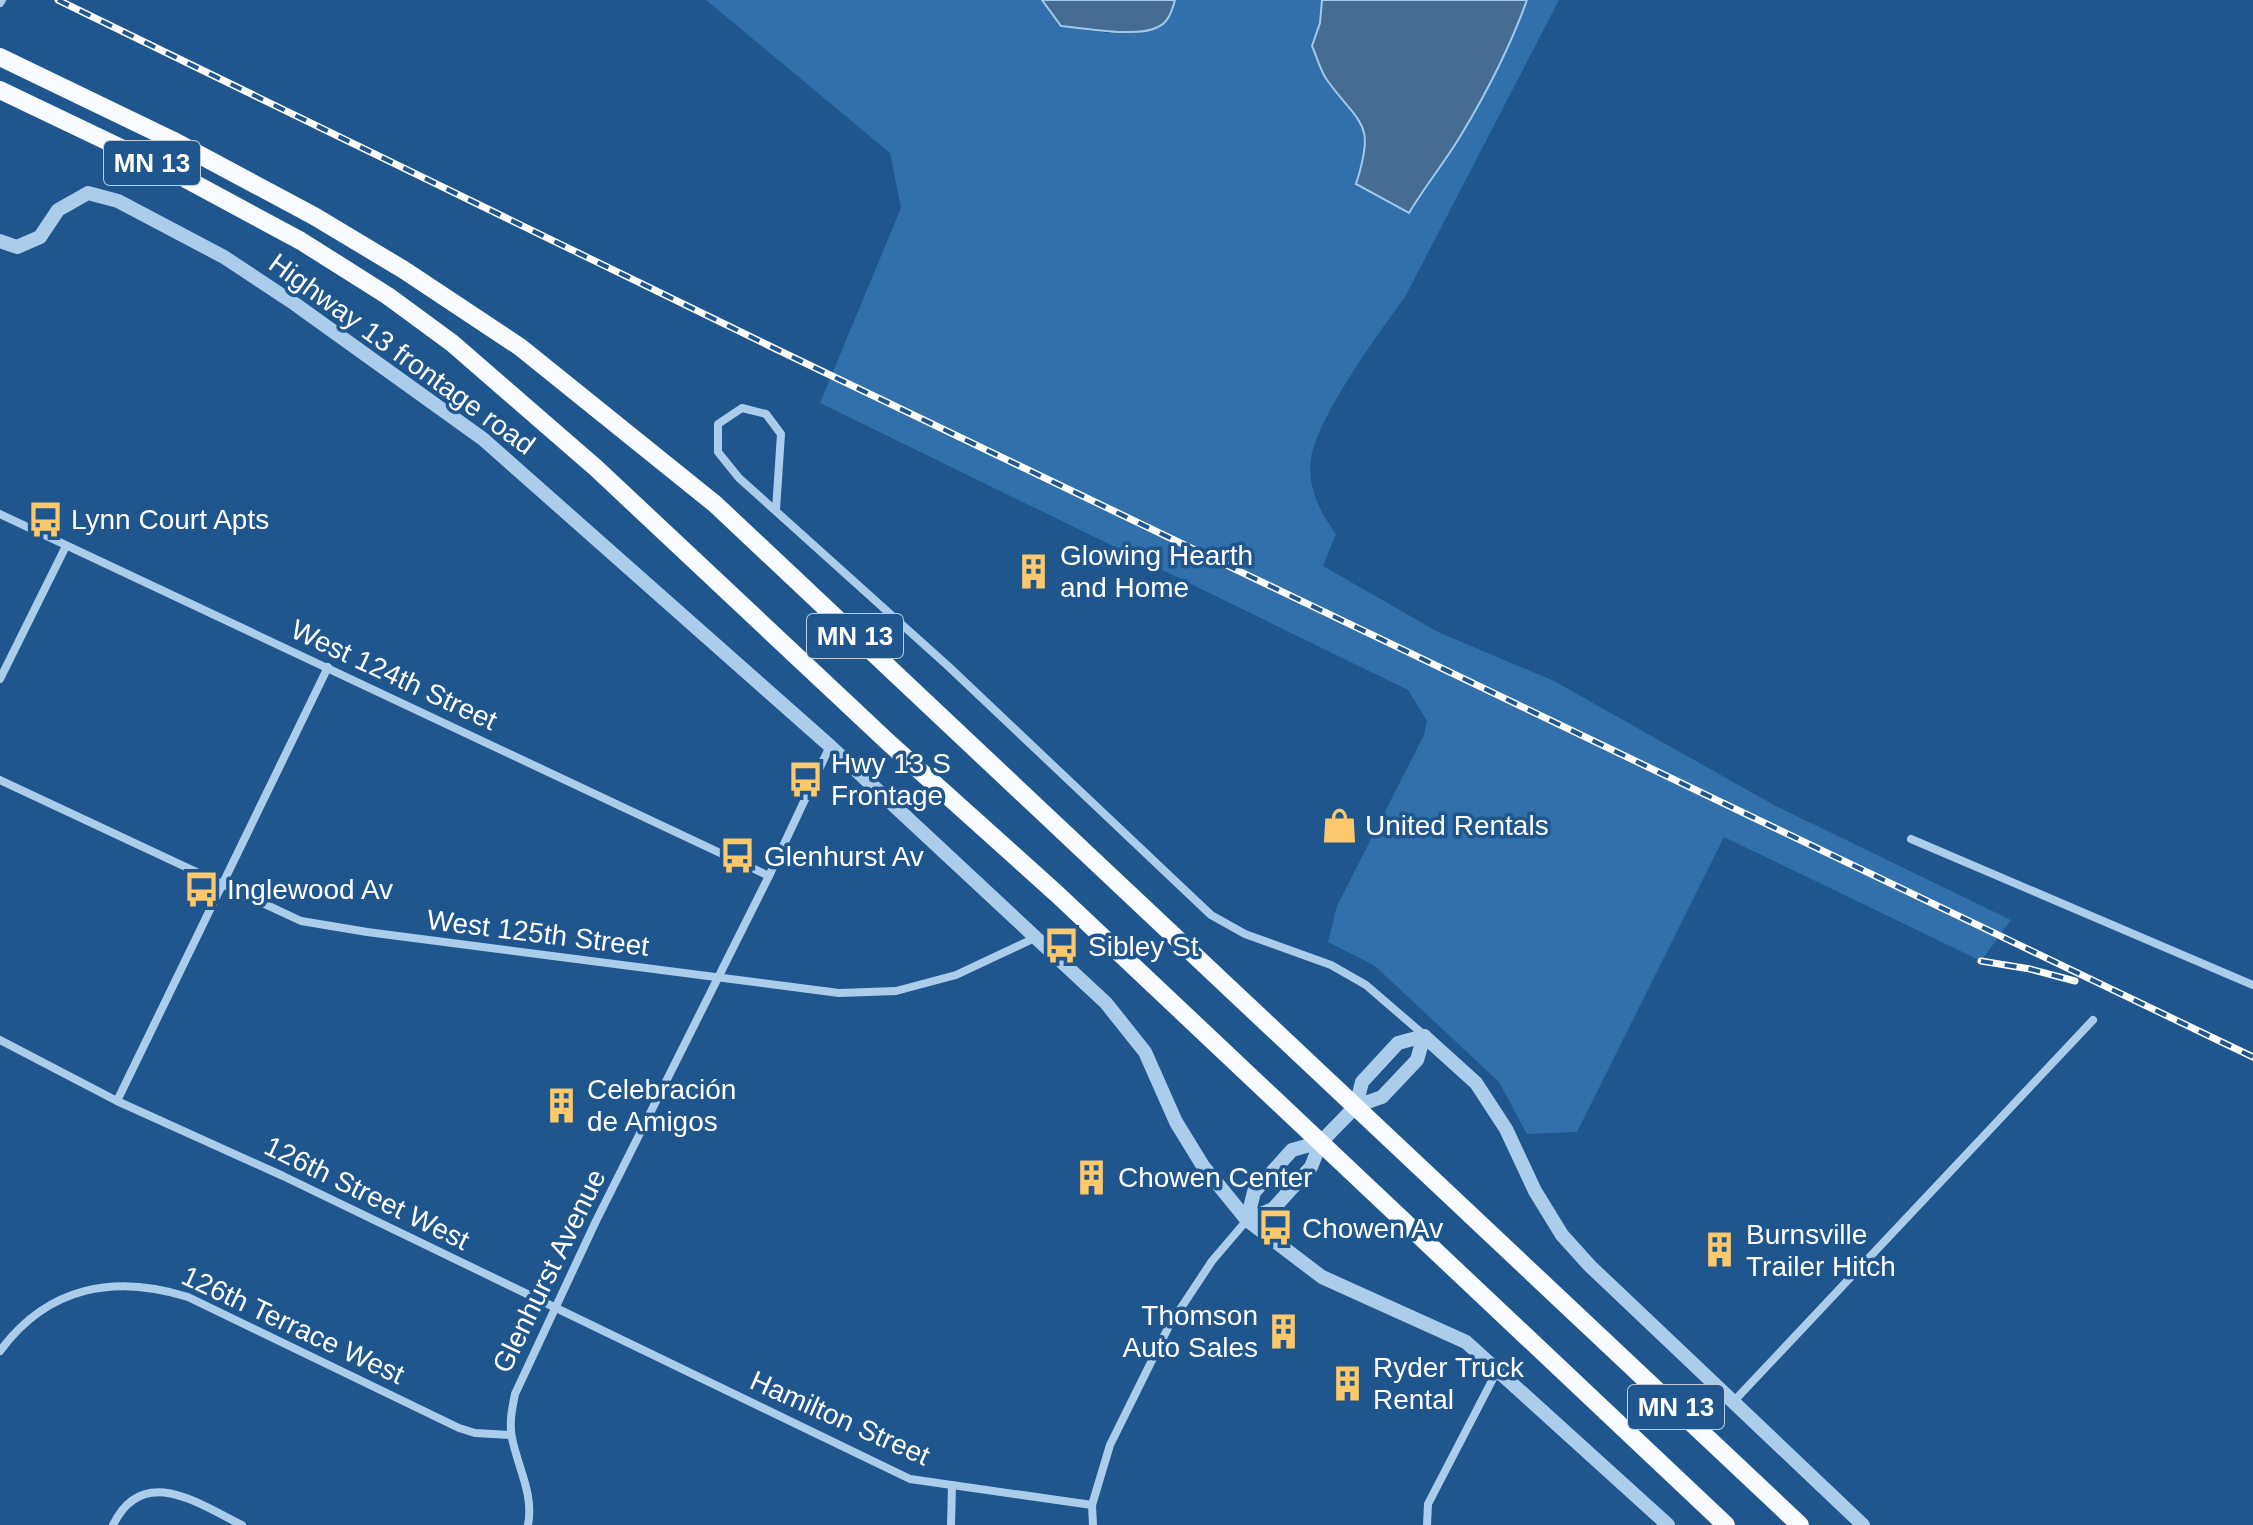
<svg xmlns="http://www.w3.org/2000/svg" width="2253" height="1525" font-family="Helvetica,sans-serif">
<rect width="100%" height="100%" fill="#1e568d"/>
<!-- green -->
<path fill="#3170aa" d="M706,0H1042L1061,26L1107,33L1157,29L1172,11L1175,0H1322L1320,23L1312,46L1325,77L1362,121L1366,141L1356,184L1409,213C1425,186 1445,162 1461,135C1486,92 1510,47 1527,0H1559L1405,297C1378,334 1318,416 1311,459C1307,487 1320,512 1336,534L1323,566L1438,632L1554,681L1774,805L2011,920L1981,961L1724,837L1577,1132L1527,1134L1499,1082L1375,966L1328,942L1337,906L1424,735L1427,721L1408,690L820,403L901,208L890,153Z"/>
<!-- water -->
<g fill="#456d94" stroke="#9fc9ee" stroke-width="2">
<path d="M1042,0H1175C1172,10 1169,22 1158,27C1138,38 1084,28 1061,26Z"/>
<path d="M1322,0H1527C1510,47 1487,92 1461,135C1445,162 1425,186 1409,213L1356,184C1376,121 1361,127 1327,80C1320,70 1317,57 1312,46L1320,23Z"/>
</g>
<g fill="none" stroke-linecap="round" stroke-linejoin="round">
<!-- minor -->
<g stroke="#abcdec" stroke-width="8">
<path d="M0,3L2,0"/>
<path d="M776,510L781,434L766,414L742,408L718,424V452L739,478L948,666L1211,915L1245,934L1331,965L1366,985L1424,1035"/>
<path d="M0,514L769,876"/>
<path d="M0,679L66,546"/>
<path d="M0,780L301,921L367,932L839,993L896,991L956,975L1037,937"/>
<path d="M1911,839L2253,985"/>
<path d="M0,1040L117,1101L283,1176L910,1479L1092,1505"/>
<path d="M117,1101L328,667"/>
<path d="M0,1351C48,1286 115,1274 188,1297L459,1428L475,1433L511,1435"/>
<path d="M1735,1400L2093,1020"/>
<path d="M113,1525C143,1463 199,1504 242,1525"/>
<path d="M528,1525C534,1494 518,1468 512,1438C509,1423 512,1409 515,1394L596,1221L769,876L830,746"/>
<path d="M951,1525L952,1485"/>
<path d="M1093,1525L1092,1505L1110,1445L1169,1326L1212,1261L1247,1220"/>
<path d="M1427,1525L1428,1504L1497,1371"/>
</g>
<!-- tertiary -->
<g stroke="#abcdec" stroke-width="14">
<path d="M0,241L17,247L40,237L58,210L88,193L118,201L224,257L295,304L483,439L830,746L1106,1003L1145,1052L1176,1122L1203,1166L1247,1220L1322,1277L1466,1342L1668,1525"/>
<path d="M1424,1036L1476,1083L1506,1129L1535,1191L1562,1235L1590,1266L1863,1525"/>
<path d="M1356,1106L1362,1082L1398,1043L1424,1036"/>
<path d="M1247,1220L1273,1209L1311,1167L1321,1142L1356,1106L1382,1097L1417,1060L1424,1036"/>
<path d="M1247,1220L1254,1192L1292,1150L1321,1142"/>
</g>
<!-- trunk -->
<g stroke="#f8fbff" stroke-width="18">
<path d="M0,57L172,140L314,216L404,270L520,347L715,504L1800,1525"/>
<path d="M0,90L186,179L301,241L388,296L452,343L596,468L889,743L1057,894L1726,1525"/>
</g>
<defs>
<g id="rail">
<path d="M58,0L780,351L2253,1057"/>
<path d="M1981,961L2030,969L2075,981"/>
</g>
</defs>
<!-- rail casing -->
<use href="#rail" stroke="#fff" stroke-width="7"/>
<!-- rail -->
<use href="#rail" stroke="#1e568d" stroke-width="4" stroke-dasharray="12" stroke-linecap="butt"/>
</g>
<!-- icons -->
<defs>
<symbol id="bus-bare" viewBox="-9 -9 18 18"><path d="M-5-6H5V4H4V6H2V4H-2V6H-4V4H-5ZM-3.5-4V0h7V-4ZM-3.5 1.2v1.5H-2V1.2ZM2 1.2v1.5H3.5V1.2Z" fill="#fbc86b" stroke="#1e568d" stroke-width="2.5" paint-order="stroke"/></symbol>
<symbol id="building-bare" viewBox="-9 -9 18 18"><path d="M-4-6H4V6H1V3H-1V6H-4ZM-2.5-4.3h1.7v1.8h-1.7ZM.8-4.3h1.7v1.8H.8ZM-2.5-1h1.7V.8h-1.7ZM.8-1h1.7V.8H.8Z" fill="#fbc86b" stroke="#1e568d" stroke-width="2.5" paint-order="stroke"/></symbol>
<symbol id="shop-bare" viewBox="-9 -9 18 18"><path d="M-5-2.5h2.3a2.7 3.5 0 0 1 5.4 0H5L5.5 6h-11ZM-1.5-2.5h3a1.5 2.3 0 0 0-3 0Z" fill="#fbc86b" stroke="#1e568d" stroke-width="2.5" paint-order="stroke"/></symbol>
</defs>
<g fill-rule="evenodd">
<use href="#bus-bare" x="20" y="494" width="51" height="51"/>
<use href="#building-bare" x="1008" y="546" width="51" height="51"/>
<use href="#bus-bare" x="780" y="754" width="51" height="51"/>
<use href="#shop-bare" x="1314" y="800" width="51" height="51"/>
<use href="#bus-bare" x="712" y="830" width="51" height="51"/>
<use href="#bus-bare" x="176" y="864" width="51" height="51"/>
<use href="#bus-bare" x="1036" y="920" width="51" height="51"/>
<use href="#building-bare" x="536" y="1080" width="51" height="51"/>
<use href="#building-bare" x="1066" y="1152" width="51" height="51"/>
<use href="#bus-bare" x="1250" y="1202" width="51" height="51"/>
<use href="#building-bare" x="1694" y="1224" width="51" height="51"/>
<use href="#building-bare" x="1258" y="1306" width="51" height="51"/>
<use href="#building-bare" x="1322" y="1358" width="51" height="51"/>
</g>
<g text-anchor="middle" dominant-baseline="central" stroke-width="7" stroke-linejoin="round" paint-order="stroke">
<!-- shield labels -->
<g fill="#1e568d" stroke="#bcccdd" stroke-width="2">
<rect x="104" y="141" width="96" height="44" rx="6"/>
<rect x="807" y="614" width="96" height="44" rx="6"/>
<rect x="1628" y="1385" width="96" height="44" rx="6"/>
</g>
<g font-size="26" font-weight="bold" fill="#fff">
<text x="152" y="163">MN 13</text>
<text x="855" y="636">MN 13</text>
<text x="1676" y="1407">MN 13</text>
</g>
<!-- street labels -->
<g font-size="28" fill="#fff" stroke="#1e568d">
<text transform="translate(402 354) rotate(36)">Highway 13 frontage road</text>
<text transform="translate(394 675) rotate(25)">West 124th Street</text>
<text transform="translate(538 933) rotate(7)">West 125th Street</text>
<text transform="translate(367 1193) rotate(26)">126th Street West</text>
<text transform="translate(549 1271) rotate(-64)">Glenhurst Avenue</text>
<text transform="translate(293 1325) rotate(25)">126th Terrace West</text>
<text transform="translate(840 1418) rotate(24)">Hamilton Street</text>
</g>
<!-- poi labels -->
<g font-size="28" fill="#fff" stroke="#1e568d" text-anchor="start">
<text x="71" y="519">Lynn Court Apts</text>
<text x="1060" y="555">Glowing Hearth<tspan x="1060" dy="32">and Home</tspan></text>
<text x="831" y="763">Hwy 13 S<tspan x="831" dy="32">Frontage</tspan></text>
<text x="1365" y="825">United Rentals</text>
<text x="764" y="856">Glenhurst Av</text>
<text x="227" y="889">Inglewood Av</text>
<text x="1088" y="946">Sibley St</text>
<text x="587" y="1089">Celebración<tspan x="587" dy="32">de Amigos</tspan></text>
<text x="1118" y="1177">Chowen Center</text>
<text x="1302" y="1228">Chowen Av</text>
<text x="1746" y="1234">Burnsville<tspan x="1746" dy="32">Trailer Hitch</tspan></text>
<text x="1258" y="1315" text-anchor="end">Thomson<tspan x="1258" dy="32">Auto Sales</tspan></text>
<text x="1373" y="1367">Ryder Truck<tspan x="1373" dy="32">Rental</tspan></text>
</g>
</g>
</svg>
